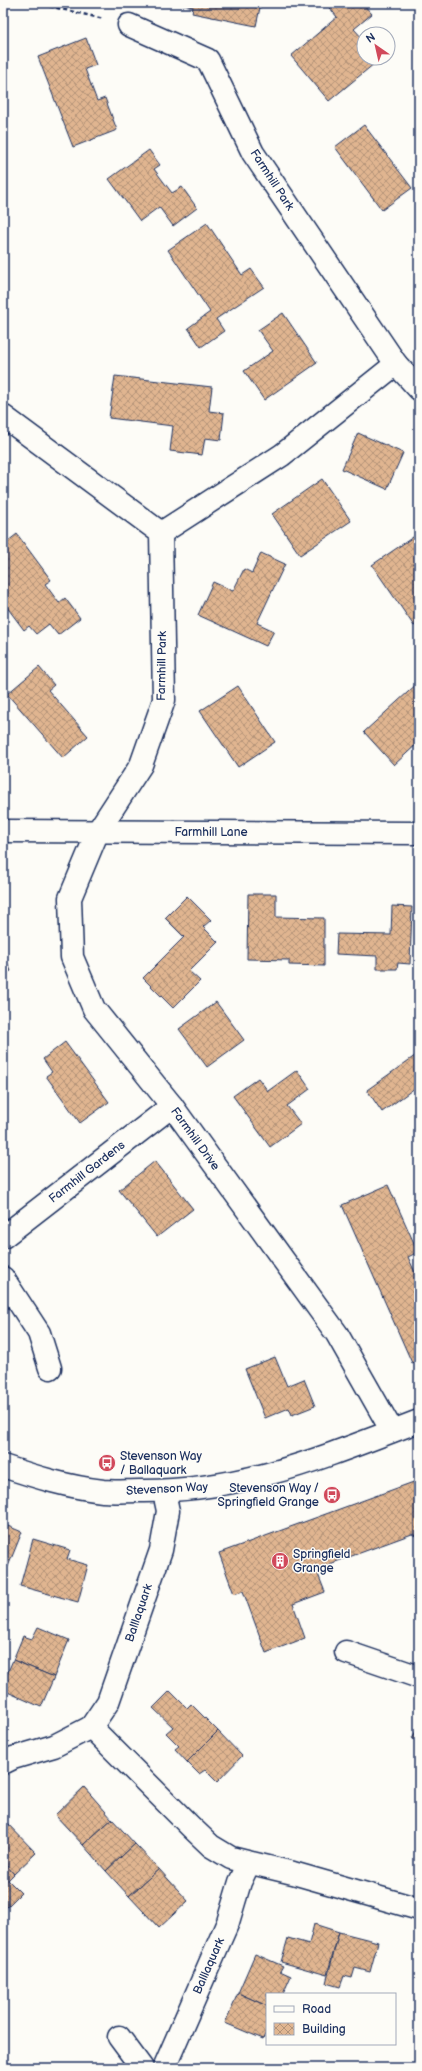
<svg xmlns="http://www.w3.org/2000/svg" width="422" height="2071" font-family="'Balsamiq Sans',sans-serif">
<defs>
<pattern id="building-cross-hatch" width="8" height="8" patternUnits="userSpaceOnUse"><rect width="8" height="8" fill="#e0b590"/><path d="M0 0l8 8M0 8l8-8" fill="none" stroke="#b59479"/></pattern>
</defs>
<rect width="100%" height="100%" fill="#fdfcf7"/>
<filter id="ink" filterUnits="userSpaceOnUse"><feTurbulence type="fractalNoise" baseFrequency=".025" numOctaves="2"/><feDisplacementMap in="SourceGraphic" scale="8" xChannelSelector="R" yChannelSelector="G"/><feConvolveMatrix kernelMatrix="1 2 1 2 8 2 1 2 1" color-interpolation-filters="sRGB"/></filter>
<g filter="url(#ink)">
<!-- building -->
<g fill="url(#building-cross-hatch)" stroke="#1b2f5e">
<path d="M175,3H261L256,26L192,13L193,7Z"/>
<path d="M362,3L372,14L354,29L364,40V58L380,59L329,101L291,56L337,17L326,3Z"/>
<path d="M86,38L96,65L85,69L97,101L105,98L117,130L73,147L38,57Z"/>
<path d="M364,125L412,188L382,210L335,147Z"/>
<path d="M149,150L160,165L154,169L172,193L182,187L197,208L173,226L159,207L140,221L109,179Z"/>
<path d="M207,223L242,275L251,269L264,287L216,319L224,331L201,347L188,328L210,312L168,250Z"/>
<path d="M283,313L317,363L264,400L244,371L273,351L258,330Z"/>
<path d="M115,376L212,387L209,411L224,413L221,440L205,438L202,455L170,451L173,426L109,418Z"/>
<path d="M358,433L403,453L387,489L342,469Z"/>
<path d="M322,479L351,521L300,555L272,514Z"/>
<path d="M17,534L51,580L45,584L59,603L65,598L80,618L58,635L49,624L36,634L29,626L24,630L3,602V545Z"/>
<path d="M416,535L419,539V623L414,626L372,565Z"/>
<path d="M261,553L285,564L257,623L274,631L266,646L198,615L213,582L233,591L244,569L252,573Z"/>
<path d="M39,667L54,685L48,690L88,736L63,758L7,694Z"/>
<path d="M419,682V742L394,765L364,732Z"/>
<path d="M238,686L275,742L238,767L200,711Z"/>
<path d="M248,894H276V917L324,918V966L289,965V960L247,959Z"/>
<path d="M187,896L211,920L203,927L218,942L189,971L200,981L173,1008L143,978L184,937L165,918Z"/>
<path d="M392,906L412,907L410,964L398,963L397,969H377V956L336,954L337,934L391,935Z"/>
<path d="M3,952L11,971L3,974Z"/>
<path d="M216,1002L244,1040L207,1067L179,1029Z"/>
<path d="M65,1042L109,1102L80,1123L46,1076L52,1072L43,1059Z"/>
<path d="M419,1053V1085L382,1112L367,1090Z"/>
<path d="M297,1070L310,1089L287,1106L301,1124L270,1147L233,1096L258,1078L268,1091Z"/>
<path d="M155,1161L193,1209L157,1237L119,1190Z"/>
<path d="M388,1185L418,1252L408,1257L419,1281V1360L412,1363L342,1205Z"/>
<path d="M275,1357L287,1386L304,1379L315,1406L292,1415L289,1408L265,1418L245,1369Z"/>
<path d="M419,1480V1538L412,1534L316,1569L325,1592L293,1604L305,1638L266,1653L243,1591L234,1594L219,1553Z"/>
<path d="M3,1524L22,1532L7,1569L3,1568Z"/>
<path d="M33,1539L70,1550L67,1559L88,1565L78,1602L20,1586Z"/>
<path d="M38,1627L69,1640L54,1677L13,1660L23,1636L32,1639Z"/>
<path d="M13,1660L54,1677L41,1707L3,1690V1683Z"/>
<path d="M170,1691L187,1708L191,1704L218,1731L187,1762L175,1749L179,1746L166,1733L173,1727L153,1708Z"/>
<path d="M419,1726V1742L412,1738Z"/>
<path d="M218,1731L242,1756L217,1782L205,1770L199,1774L187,1762Z"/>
<path d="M84,1787L112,1819L83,1845L55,1815Z"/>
<path d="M3,1819L36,1853L14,1874L3,1862Z"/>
<path d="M112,1819L135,1844L106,1871L83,1845Z"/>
<path d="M135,1844L159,1869L129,1896L106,1871Z"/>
<path d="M3,1862L14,1874L8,1880L21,1893L3,1911Z"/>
<path d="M159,1869L188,1901L159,1928L129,1896Z"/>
<path d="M314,1924L339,1932L327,1975L281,1962L288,1938L309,1944Z"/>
<path d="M339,1932L378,1942L370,1972L355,1968L352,1978L344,1976L340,1987L326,1983Z"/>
<path d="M255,1954L283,1966L280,1971L291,1976L283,1994H267V2006L238,1993Z"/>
<path d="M238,1993L267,2006V2030L263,2039L225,2023Z"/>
</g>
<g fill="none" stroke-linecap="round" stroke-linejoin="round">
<defs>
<g id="minor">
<path d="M129,25L208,60L253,153L396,364L282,455L161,533"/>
<path d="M396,364L419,389"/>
<path d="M3,416L161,533L164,700L141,765L98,831L70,898L72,957L94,1009L172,1106L337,1334L392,1431"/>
<path d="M3,831L419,833"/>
<path d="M3,1237L172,1106"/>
<path d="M3,1278L39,1333L50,1368"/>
<path d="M3,1466C36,1477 68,1487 103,1491C114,1492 127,1491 139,1491C243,1492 324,1457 419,1421"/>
<path d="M346,1652L419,1677"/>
<path d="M91,1727L191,1827L211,1846L231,1858L293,1873L419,1909"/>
<path d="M3,1763L13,1758L54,1746L91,1727L108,1702L161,1550L168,1511L164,1492"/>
<path d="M119,2037L142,2068"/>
<path d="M164,2068L228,1922L240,1882L249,1863"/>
</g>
</defs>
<!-- minor casing -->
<use href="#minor" stroke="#1b2f5e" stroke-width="25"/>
<!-- path -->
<path stroke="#1b2f5e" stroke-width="2.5" stroke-dasharray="4 3" stroke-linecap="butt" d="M36,3L104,19"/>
<!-- minor -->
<use href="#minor" stroke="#fdfcf7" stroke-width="22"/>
</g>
</g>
<!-- icons -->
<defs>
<symbol id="bus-disc" viewBox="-11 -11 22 22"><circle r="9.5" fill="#d1495b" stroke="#fdfcf7"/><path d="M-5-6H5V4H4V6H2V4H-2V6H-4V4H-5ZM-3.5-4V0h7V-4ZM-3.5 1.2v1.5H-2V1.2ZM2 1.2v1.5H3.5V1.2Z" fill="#fff"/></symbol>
<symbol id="building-disc" viewBox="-11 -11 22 22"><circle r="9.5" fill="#d1495b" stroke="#fdfcf7"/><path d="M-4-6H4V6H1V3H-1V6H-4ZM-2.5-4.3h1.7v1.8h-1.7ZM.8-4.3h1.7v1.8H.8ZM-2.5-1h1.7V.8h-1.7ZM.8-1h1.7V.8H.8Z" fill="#fff"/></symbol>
</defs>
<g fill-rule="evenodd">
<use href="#bus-disc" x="97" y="1453" width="20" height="20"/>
<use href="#bus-disc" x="322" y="1485" width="20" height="20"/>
<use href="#building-disc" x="270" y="1551" width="20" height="20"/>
</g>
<g text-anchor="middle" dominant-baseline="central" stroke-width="3" stroke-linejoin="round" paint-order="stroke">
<!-- street labels -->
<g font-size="12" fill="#1b2f5e" stroke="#fdfcf7">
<text transform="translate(272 180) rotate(57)">Farmhill Park</text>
<text transform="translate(162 666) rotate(-89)">Farmhill Park</text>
<text x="211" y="832">Farmhill Lane</text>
<text transform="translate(195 1139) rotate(54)">Farmhill Drive</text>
<text transform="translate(87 1172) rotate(-38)">Farmhill Gardens</text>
<text transform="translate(167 1489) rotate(-3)">Stevenson Way</text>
<text transform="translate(139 1613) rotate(-71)">Balllaquark</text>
<text transform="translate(209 1966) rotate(-66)">Balllaquark</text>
</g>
<!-- poi labels -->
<g font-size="12" fill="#1b2f5e" stroke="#fdfcf7" text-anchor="start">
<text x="120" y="1456">Stevenson Way<tspan x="120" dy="14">/ Ballaquark</tspan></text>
<text x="319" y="1488" text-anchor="end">Stevenson Way /<tspan x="319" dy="14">Springfield Grange</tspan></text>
<text x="293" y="1554">Springfield<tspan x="293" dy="14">Grange</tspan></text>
</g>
</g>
<!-- margin -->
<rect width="422" height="2071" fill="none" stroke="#fdfcf7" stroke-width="16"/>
<rect x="8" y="8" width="406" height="2055" fill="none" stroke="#1b2f5e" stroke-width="1.5" filter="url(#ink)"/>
<!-- legend -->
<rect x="266" y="1993" width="130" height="52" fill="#fdfcf7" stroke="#a3aaba"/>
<rect x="274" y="2006" width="20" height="6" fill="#fdfcf7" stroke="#a3aaba"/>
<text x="302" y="2013" font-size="12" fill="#1b2f5e">Road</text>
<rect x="274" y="2023" width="20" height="12" fill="url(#building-cross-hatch)" stroke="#a3aaba"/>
<text x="302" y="2033" font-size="12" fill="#1b2f5e">Building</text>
<!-- north arrow -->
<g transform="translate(376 46) rotate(326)"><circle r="19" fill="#fdfcf7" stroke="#a3aaba"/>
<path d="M0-3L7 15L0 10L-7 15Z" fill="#d1495b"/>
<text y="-6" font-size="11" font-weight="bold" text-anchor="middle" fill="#1b2f5e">N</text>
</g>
</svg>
